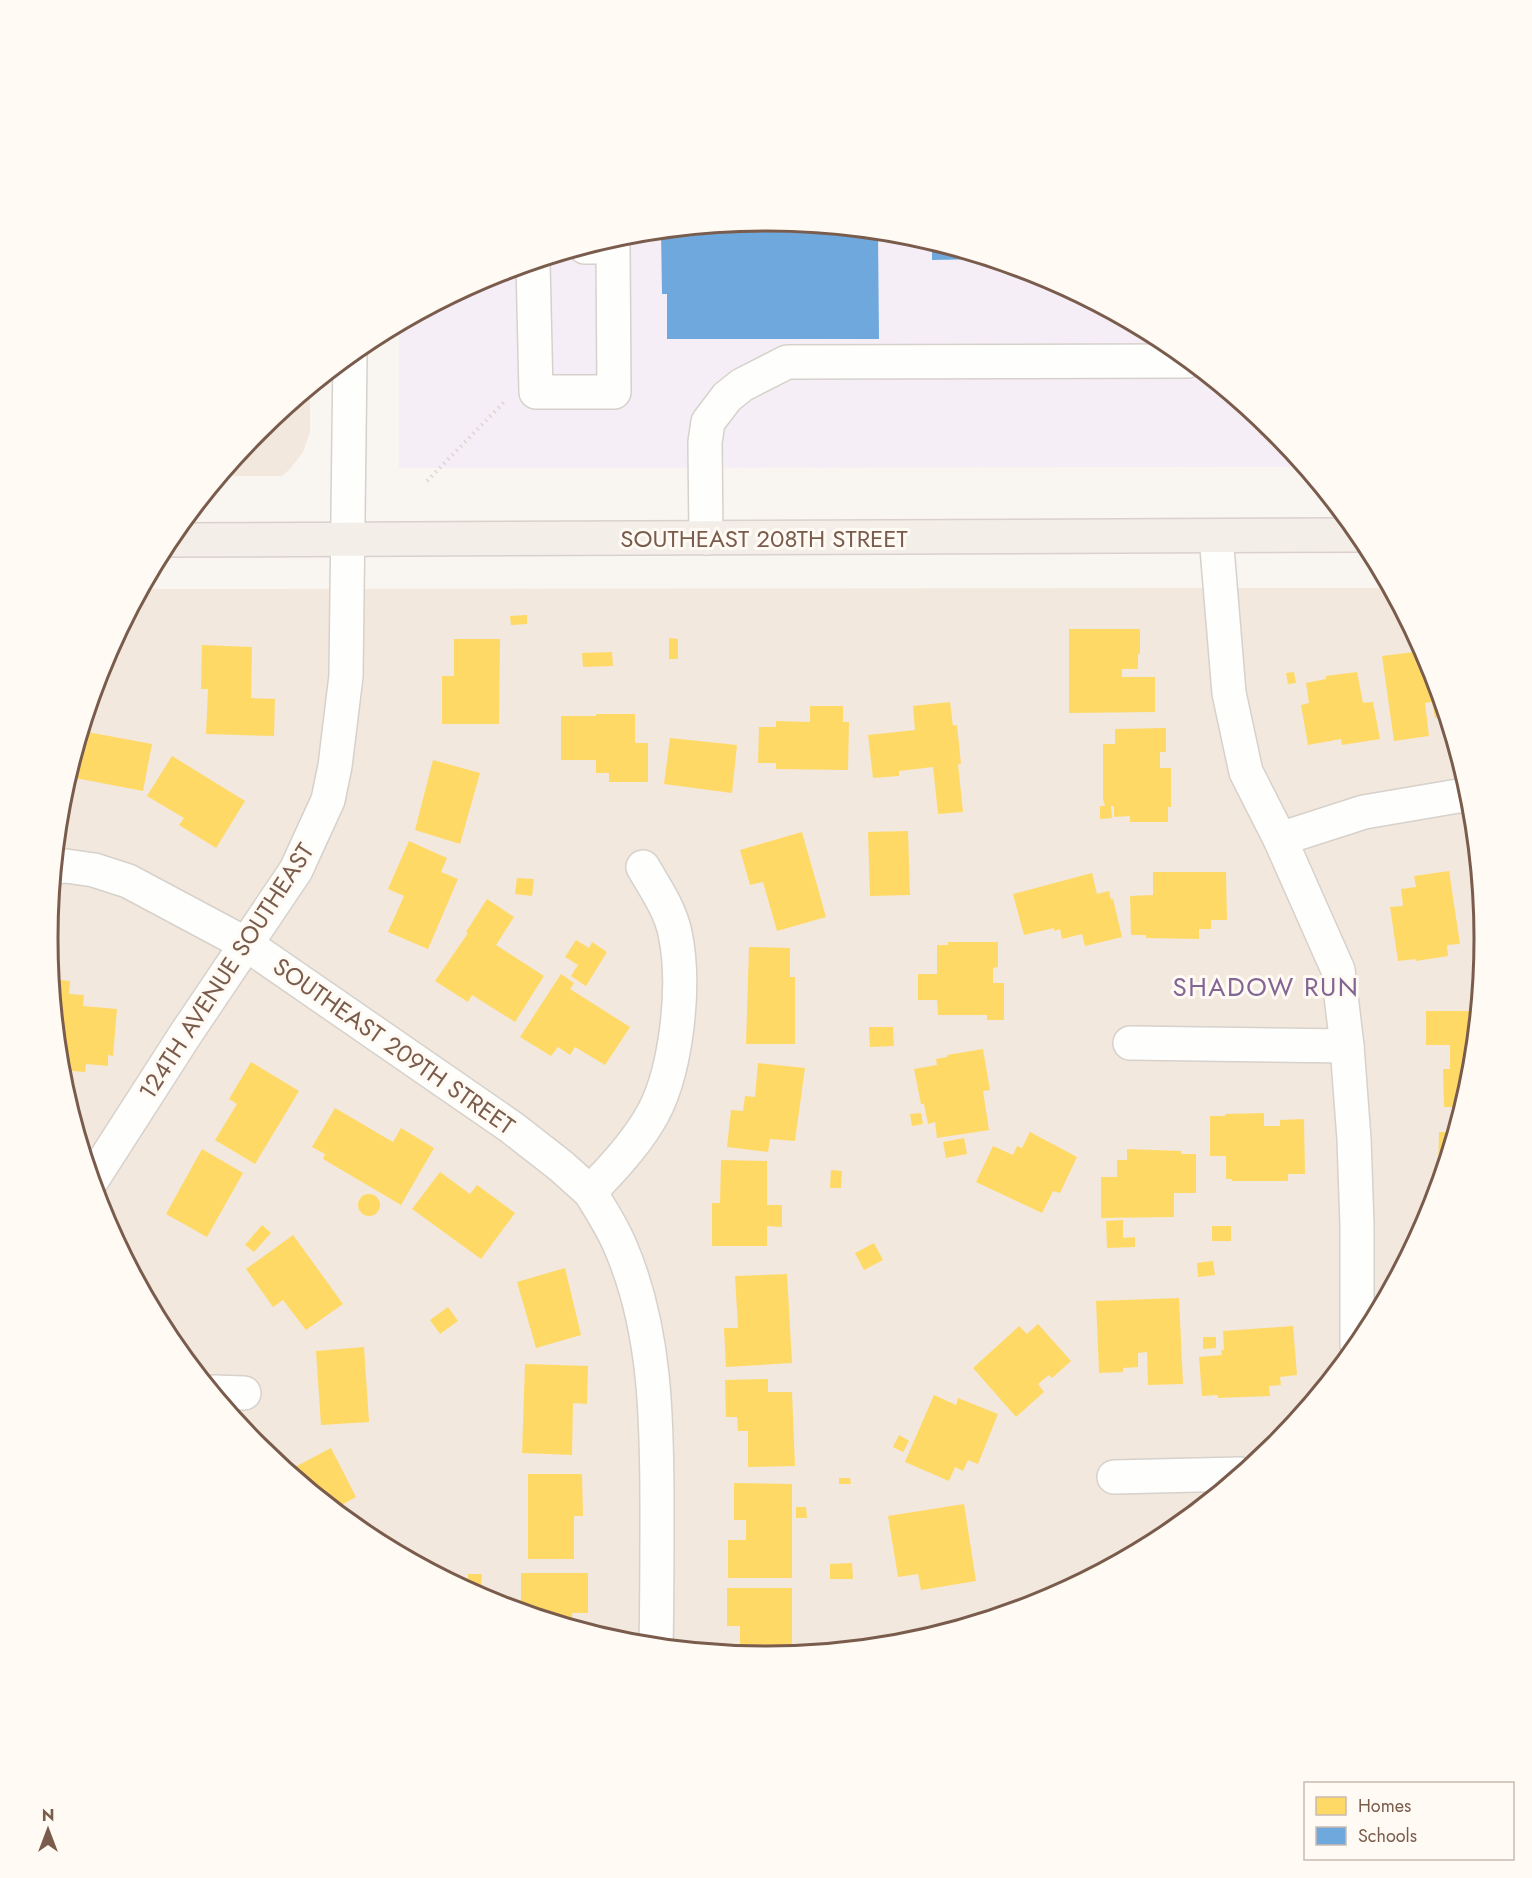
<svg xmlns="http://www.w3.org/2000/svg" width="1532" height="1878" font-family="Jost,sans-serif">
<rect width="100%" height="100%" fill="#f9f5f0"/>
<!-- residential -->
<g fill="#f2e8de">
<path d="M310,389V432L303,452L290,469L282,476H222L259,431Z"/>
<path d="M1388,588L1429,665L1470,799L1484,939L1470,1079L1429,1214L1363,1338L1273,1447L1165,1536L1040,1602L906,1643L766,1657L626,1643L491,1602L367,1536L258,1446L169,1338L103,1213L62,1079L48,939L62,799L103,664L143,589Z"/>
</g>
<!-- education -->
<path fill="#f6eef6" d="M766,221L906,235L1041,276L1165,342L1274,432L1303,467L399,468V325L492,276L626,235Z"/>
<!-- homes -->
<g fill="#ffd966">
<path d="M527,615V624L511,625L510,616Z"/>
<path d="M1069,629H1140V654H1138V669H1122V677H1155V712L1069,713Z"/>
<path d="M669,638L678,639V659H669Z"/>
<path d="M454,639H500L499,724H442V676H454Z"/>
<path d="M202,645L252,647L251,698L275,699L274,736L206,734L208,689H201Z"/>
<path d="M1422,651L1429,665L1445,716L1435,718L1432,702L1425,703L1429,736L1394,741L1382,656Z"/>
<path d="M612,652L613,666L583,667L582,653Z"/>
<path d="M1294,672L1296,683L1288,684L1286,673Z"/>
<path d="M1357,672L1363,703L1373,702L1380,739L1342,745L1341,739L1308,745L1301,705L1309,703L1306,683L1326,679V676Z"/>
<path d="M950,702L953,726L957,725L961,764H958L963,812L938,814L933,767L899,771V776L873,778L868,735L915,730L913,706Z"/>
<path d="M810,706H843V722H849L848,770L776,769V763H758L759,727H776V721L810,722Z"/>
<path d="M596,714H635V743H648V782H609V773H596V760H561V716H596Z"/>
<path d="M1166,728V752H1160V768H1171V807H1168V822H1130V816L1114,817V806H1111L1112,818L1100,819V806H1105L1103,799V744H1115V729Z"/>
<path d="M82,731L152,744L143,791L70,777Z"/>
<path d="M670,738L737,745L732,793L664,784Z"/>
<path d="M172,756L245,801L216,848L179,825L184,818L147,796Z"/>
<path d="M433,760L480,773L460,844L415,830Z"/>
<path d="M908,831L910,895L870,896L868,832Z"/>
<path d="M802,832L826,917L777,931L763,882L750,885L740,850Z"/>
<path d="M409,841L447,858L441,872L458,879L428,949L388,932L404,896L388,889Z"/>
<path d="M1449,871L1460,944L1447,945L1448,956L1416,961V959L1398,961L1390,907L1403,906L1401,889L1416,887L1414,876Z"/>
<path d="M1153,872H1226L1227,920H1211V929H1199V939L1146,938V935H1131L1130,896L1153,895Z"/>
<path d="M1092,873L1097,894L1109,891L1111,900L1113,899L1122,937L1085,946L1082,934L1062,939L1060,929L1054,931V928L1024,935L1013,894Z"/>
<path d="M517,878L534,879L532,896L515,894Z"/>
<path d="M487,899L514,917L496,945L544,976L515,1022L472,995L468,1002L435,981L468,933L466,932Z"/>
<path d="M576,940L589,948L592,942L607,952L586,986L571,976L578,965L565,957Z"/>
<path d="M948,942H998V967L993,968V983H1004V1020H987V1015H938L937,1000H918V974H937V945H948Z"/>
<path d="M749,947L790,948V977H795V1044H746Z"/>
<path d="M561,974L574,983L570,989L630,1027L605,1065L575,1047L570,1055L558,1047L551,1056L520,1037Z"/>
<path d="M52,979L70,981L69,994L84,995L83,1006L117,1009L113,1056L108,1055V1066L86,1064L85,1072L61,1070Z"/>
<path d="M1426,1011H1477L1470,1079L1462,1107H1444L1443,1069H1450V1045H1426Z"/>
<path d="M869,1027H893L894,1046L870,1047Z"/>
<path d="M983,1049L990,1090L983,1091L989,1130L937,1138L935,1122L928,1124L924,1104H921L914,1069L937,1065L936,1059L947,1057V1055Z"/>
<path d="M251,1062L299,1091L255,1164L215,1140L237,1104L229,1099Z"/>
<path d="M758,1063L805,1068L795,1141L770,1139L768,1152L727,1147L731,1110L743,1111L745,1096L755,1097Z"/>
<path d="M335,1108L393,1142L401,1128L434,1148L401,1205L323,1159L325,1154L312,1147Z"/>
<path d="M921,1113L923,1124L912,1126L910,1114Z"/>
<path d="M1264,1113V1126H1280V1120L1304,1119L1305,1174H1288V1181H1232V1179H1226V1156H1210V1116H1225V1114Z"/>
<path d="M1030,1132L1077,1157L1060,1193L1053,1191L1042,1213L976,1182L993,1146L1013,1155L1017,1146L1022,1148Z"/>
<path d="M1439,1132H1453L1454,1134L1442,1173H1438Z"/>
<path d="M964,1138L967,1154L946,1158L943,1142Z"/>
<path d="M202,1149L243,1173L207,1237L166,1214Z"/>
<path d="M1127,1149L1181,1151V1154H1196V1193H1174V1217L1101,1218V1177H1117V1160H1127Z"/>
<path d="M721,1160L767,1161V1205H782V1227L767,1226V1246H712V1203H720Z"/>
<path d="M831,1170L842,1171L841,1188H830Z"/>
<path d="M440,1172L470,1194L477,1185L515,1213L481,1259L412,1209Z"/>
<circle cx="369" cy="1205" r="11"/>
<path d="M1123,1220V1238L1135,1237V1247L1107,1248L1106,1221Z"/>
<path d="M262,1225L271,1233L254,1252L245,1245Z"/>
<rect x="1212" y="1226" width="19" height="15"/>
<path d="M293,1235L343,1304L306,1330L283,1300L273,1307L246,1269Z"/>
<path d="M874,1243L883,1260L864,1270L855,1253Z"/>
<path d="M1213,1261L1215,1275L1198,1277L1197,1263Z"/>
<path d="M565,1268L581,1335L536,1348L517,1282Z"/>
<path d="M787,1274L792,1363L726,1367L724,1328H738L735,1276Z"/>
<path d="M1179,1298L1183,1384L1148,1385L1147,1352L1138,1353V1367L1123,1368V1372L1099,1373L1096,1301Z"/>
<path d="M448,1307L458,1321L440,1334L430,1320Z"/>
<path d="M1038,1324L1071,1361L1052,1378L1049,1375L1038,1384L1044,1392L1016,1417L973,1368L1019,1326L1027,1334Z"/>
<path d="M1293,1326L1297,1375L1280,1377L1281,1385L1269,1386L1270,1396L1218,1398V1395L1202,1396L1199,1357L1222,1355L1221,1350H1224L1223,1331Z"/>
<path d="M1203,1337H1216V1348L1203,1349Z"/>
<path d="M364,1347L369,1422L321,1425L316,1351Z"/>
<path d="M525,1364L588,1366L587,1404L573,1403L572,1455L522,1453Z"/>
<path d="M768,1379V1392H792L795,1466L748,1467V1431H738L737,1417H726L725,1380Z"/>
<path d="M934,1395L956,1405L958,1398L998,1414L978,1464L968,1460L963,1471L955,1467L949,1481L905,1462Z"/>
<path d="M899,1435L909,1441L903,1452L893,1447Z"/>
<path d="M331,1448L356,1497L334,1509L295,1477L297,1475L293,1468Z"/>
<path d="M528,1474H582L583,1516H574V1559H528Z"/>
<path d="M839,1478H850L851,1484H839Z"/>
<path d="M734,1483L792,1484V1578H728V1540H746V1520H734Z"/>
<path d="M964,1504L976,1581L921,1590L918,1574L898,1577L888,1516Z"/>
<path d="M796,1507H806L807,1518H796Z"/>
<path d="M852,1563L853,1579H830V1564Z"/>
<path d="M521,1573H588V1613H572V1627L521,1611Z"/>
<path d="M468,1574H482L481,1589H468Z"/>
<path d="M727,1588H792V1654L766,1657L740,1654V1626H727Z"/>
</g>
<!-- schools -->
<g fill="#6fa8dc">
<path d="M766,221L878,232L879,339H667V294H662L661,231Z"/>
<path d="M932,243L985,259L932,260Z"/>
</g>
<g fill="none" stroke-linecap="round" stroke-linejoin="round">
<defs>
<g id="minor">
<path d="M533,263L536,392H614L613,247H585"/>
<path d="M1216,536L1229,693L1246,772L1280,839L1338,970L1347,1046L1354,1139L1357,1225V1345"/>
<path d="M706,538L705,442L708,422L727,397L742,385L787,362L1188,361"/>
<path d="M1280,839L1364,812L1458,796H1469"/>
<path d="M55,867L66,866L94,870L128,881L246,944L511,1127L561,1166L590,1192"/>
<path d="M643,867C655,888 670,909 675,933C686,985 677,1077 648,1122C632,1148 611,1170 590,1192C601,1210 613,1228 621,1248C656,1330 657,1421 657,1509C657,1555 657,1600 656,1646"/>
<path d="M1130,1043L1347,1046"/>
<path d="M92,1180L185,1035L296,870L328,800L335,766L346,676L350,356"/>
<path d="M214,1392L244,1393"/>
<path d="M1114,1477L1240,1474"/>
</g>
<path id="major" d="M169,540L1359,535"/>
</defs>
<!-- minor casing -->
<use href="#minor" stroke="#d7d1cb" stroke-width="36"/>
<!-- major casing -->
<use href="#major" stroke="#dad1cc" stroke-width="36"/>
<!-- path -->
<path stroke="#dcd5d0" stroke-width="4" stroke-dasharray="1.5 4.5" stroke-linecap="butt" d="M427,481L506,400"/>
<!-- minor -->
<use href="#minor" stroke="#fefefd" stroke-width="33"/>
<!-- major -->
<use href="#major" stroke="#f3eee8" stroke-width="33"/>
</g>
<g text-anchor="middle" dominant-baseline="central" stroke-width="6" stroke-linejoin="round" paint-order="stroke">
<!-- street labels -->
<g font-size="24" fill="#7a5c4d" stroke="#fffaf3">
<text x="764" y="538">SOUTHEAST 208TH STREET</text>
<text transform="translate(226 971) rotate(-57)">124TH AVENUE SOUTHEAST</text>
<text transform="translate(394 1046) rotate(35)">SOUTHEAST 209TH STREET</text>
</g>
<!-- neighbourhood labels -->
<g font-size="26" letter-spacing="1.5" fill="#846695" stroke="#fffaf3">
<text x="1266" y="987">SHADOW RUN</text>
</g>
</g>
<!-- crop -->
<path d="M0 0H1532V1878H0ZM765 231H767A707 707 0 0 1 1474 938V939A707 707 0 0 1 767 1646H765A707 707 0 0 1 58 939V938A707 707 0 0 1 765 231Z" fill="#fffaf3" fill-rule="evenodd"/>
<path fill="none" stroke="#7a5c4d" stroke-width="3" d="M765 231H767A707 707 0 0 1 1474 938V939A707 707 0 0 1 767 1646H765A707 707 0 0 1 58 939V938A707 707 0 0 1 765 231Z"/>
<!-- legend -->
<rect x="1304" y="1782" width="210" height="78" fill="#fffaf3" stroke="#cabbb1" stroke-width="1.5"/>
<rect x="1316" y="1797" width="30" height="18" fill="#ffd966" stroke="#cabbb1" stroke-width="1.5"/>
<text x="1358" y="1812" font-size="18" fill="#7a5c4d">Homes</text>
<rect x="1316" y="1827" width="30" height="18" fill="#6fa8dc" stroke="#cabbb1" stroke-width="1.5"/>
<text x="1358" y="1842" font-size="18" fill="#7a5c4d">Schools</text>
<!-- north arrow -->
<g transform="translate(48 1830)" stroke="#fffaf3" stroke-width="4.5" paint-order="stroke">
<path d="M0-4.5L10 22L0 15L-10 22Z" fill="#7a5c4d"/>
<text y="-9" font-size="16" font-weight="bold" text-anchor="middle" fill="#7a5c4d">N</text>
</g>
</svg>
